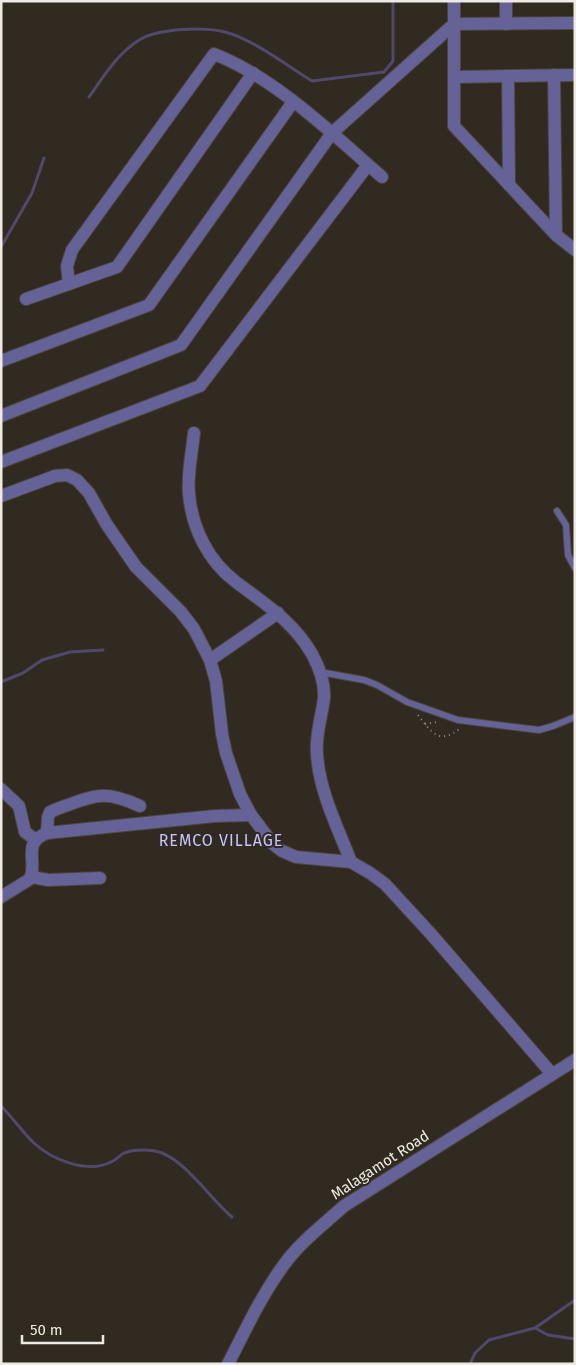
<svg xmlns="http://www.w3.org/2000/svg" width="576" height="1365" font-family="'Fira Sans',sans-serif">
<rect width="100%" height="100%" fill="#312a21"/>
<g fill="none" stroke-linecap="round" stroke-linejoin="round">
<!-- stream -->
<g stroke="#53476b" stroke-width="3">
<path d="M89,97C104,76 117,54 139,40C150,33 163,32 176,30C192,29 209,28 225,32C251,38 289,67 312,81L384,72L393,61V1"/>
<path d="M1,247L32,193L44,158"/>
<path d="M1,682L23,673L42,660L70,652L103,650"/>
<path d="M1,1106C13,1118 22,1132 34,1143C52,1160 88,1174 111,1162C116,1160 120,1155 124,1153C134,1149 152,1149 162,1153C187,1163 210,1198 232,1217"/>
<path d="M535,1328L548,1335L575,1339"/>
<path d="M470,1364L475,1353L489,1340L535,1328L575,1300"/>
</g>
<defs>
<g id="service">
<path d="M557,511L566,525L568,555L575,568"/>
<path d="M320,672L364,680L377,685L407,702L458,720L539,730L553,726L575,717"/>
</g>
<g id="minor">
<path d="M454,1V126L556,235L575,250"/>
<path d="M506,1V24"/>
<path d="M554,75L556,235"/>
<path d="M508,76L509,185"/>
<path d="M454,77L575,75"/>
<path d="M69,284L67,266L72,250L214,54C274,77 334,135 382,177"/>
<path d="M26,299L117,267L253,73"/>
<path d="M1,361L149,305L293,102"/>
<path d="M1,416L181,345L332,133L454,24L575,23"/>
<path d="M194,433C192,453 187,474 189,494C192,528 208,561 236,582C265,604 293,621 312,654C319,667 325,683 324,698C322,716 315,735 317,754C319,791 338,828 351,862"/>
<path d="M1,462L200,386L368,165"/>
<path d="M1,496L55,476L67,475L77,480L89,493L107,525L136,567L181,612L194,629L210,660L216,681L222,734L226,753L240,794L251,815L273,844L282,851L296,857L351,862L370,873L385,884L431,934L552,1074"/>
<path d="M210,660L278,613"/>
<path d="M1,789L19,806L25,832L36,840"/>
<path d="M47,833L48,817L50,812C56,809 62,807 68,805C99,793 109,792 140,806"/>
<path d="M32,877L48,880L100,878"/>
<path d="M1,897L30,879C38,861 21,843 47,833L215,816L251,815"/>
</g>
<path id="tertiary" d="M228,1364C245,1331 261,1296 283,1266C299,1243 323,1225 344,1206L575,1060"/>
</defs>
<!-- service casing -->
<use href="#service" stroke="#4b453c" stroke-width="8"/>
<!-- minor casing -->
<use href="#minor" stroke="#4b453c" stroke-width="14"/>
<!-- tertiary casing -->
<use href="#tertiary" stroke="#4b453c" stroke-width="14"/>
<!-- path -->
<g stroke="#918b84" stroke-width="2" stroke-dasharray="1 4" stroke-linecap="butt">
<path d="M418,715C432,733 439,745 461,728"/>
<path d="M425,724L438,722"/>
</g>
<!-- service -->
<use href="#service" stroke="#646296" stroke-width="6"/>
<!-- minor -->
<use href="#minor" stroke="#646296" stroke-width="12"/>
<!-- tertiary -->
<use href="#tertiary" stroke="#646296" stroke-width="12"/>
</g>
<g text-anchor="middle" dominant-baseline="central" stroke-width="4" stroke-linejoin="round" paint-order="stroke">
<!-- street labels -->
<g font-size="15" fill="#eee9e3" stroke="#312a21">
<text transform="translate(380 1165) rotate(-33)">Malagamot Road</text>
</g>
<!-- neighbourhood labels -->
<g font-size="16" letter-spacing="1" fill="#c5c4fe" stroke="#312a21">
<text x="221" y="840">REMCO VILLAGE</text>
</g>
</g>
<!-- border -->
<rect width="576" height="1365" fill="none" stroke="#eee9e3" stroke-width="5"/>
<!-- scale -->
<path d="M22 1335v8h81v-8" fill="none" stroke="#eee9e3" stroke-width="2.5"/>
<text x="30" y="1335" font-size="15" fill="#eee9e3" stroke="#312a21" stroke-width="4" paint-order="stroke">50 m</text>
</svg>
